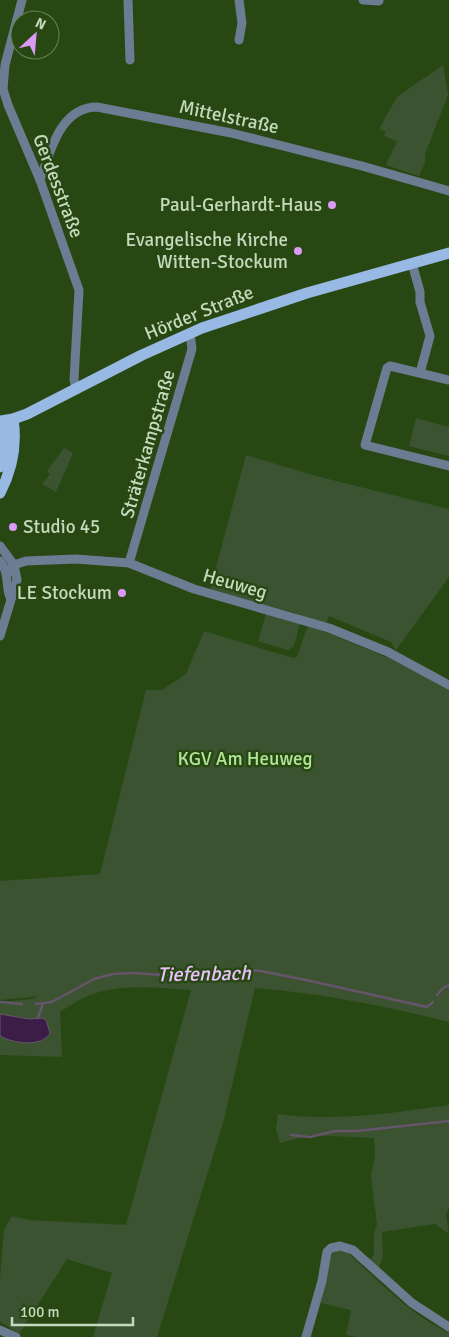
<svg xmlns="http://www.w3.org/2000/svg" width="449" height="1337" font-family="Signika,sans-serif">
<rect width="100%" height="100%" fill="#284813"/>
<!-- green -->
<g fill="#3c5331">
<path d="M443,65L448,95L425,154V162L419,176L386,165L397,141L384,136L386,132L379,129L397,97Z"/>
<path d="M416,418L449,427V456L409,446Z"/>
<path d="M64,448L73,453L56,492L42,484L50,474L47,471Z"/>
<path d="M246,455L316,476L449,509V577L396,650L391,642L329,616L326,624L295,613L210,590Z"/>
<path d="M266,614L300,624L294,646L288,650L258,641Z"/>
<path d="M308,625L391,659L449,690V1022C385,1006 320,993 255,988L223,1123L157,1337H93L112,1273L67,1259L19,1334L0,1321V1279L4,1230L12,1216L29,1220L126,1225L191,990C158,988 122,983 90,995C80,999 69,1006 60,1012L62,1057L0,1055V1002L33,999L38,996L0,1000V881L100,874L146,690H162L186,674L204,631L293,658L297,657Z"/>
<path d="M449,1105V1207L446,1215L449,1234L435,1224L382,1232L383,1257L378,1269L369,1261L374,1255V1233L377,1225L371,1176L375,1155L374,1138L310,1135L280,1143L276,1129L278,1114C335,1122 392,1113 449,1105Z"/>
<path d="M340,1251L347,1252C375,1277 414,1319 449,1332V1337H357L346,1335L351,1310L321,1303L330,1257L334,1252Z"/>
</g>
<!-- water -->
<path fill="#3c1d48" stroke="#65556b" d="M0,1014L29,1019L42,1018L46,1020L50,1033C42,1048 12,1043 0,1036Z"/>
<g fill="none" stroke-linecap="round" stroke-linejoin="round">
<!-- stream -->
<g stroke="#65556b" stroke-width="2.5">
<path d="M437,995L443,988L449,985"/>
<path d="M0,1002L22,1004"/>
<path d="M36,1004L52,1002L94,979L113,974L132,973L164,975L246,970L261,971L306,980L427,1007L433,1002"/>
<path d="M38,1018L43,1003"/>
<path d="M291,1135L310,1137L335,1131H357L449,1121"/>
</g>
<!-- minor -->
<g stroke="#6c7c92" stroke-width="9">
<path d="M22,0L5,65L3,89L8,105L40,180L79,290L74,380L76,388"/>
<path d="M128,0L130,60"/>
<path d="M239,0L242,23L239,40"/>
<path d="M363,0L379,1"/>
<path d="M40,180C50,152 60,107 97,107L231,133L275,144L362,166L449,191"/>
<path d="M412,263L420,292V302L430,336L420,373"/>
<path d="M449,380L390,366L387,368L365,445L449,466"/>
<path d="M0,546L14,565L17,580L0,636"/>
<path d="M0,561C10,574 5,585 10,597"/>
<path d="M129,563L192,349L190,333"/>
<path d="M7,574L14,565L26,561L76,559L129,563L194,589L329,628L388,652L449,685"/>
<path d="M0,1330L16,1337"/>
<path d="M306,1337L322,1281L327,1252L331,1248L340,1246L353,1250L412,1303L449,1327"/>
</g>
<!-- major -->
<g stroke="#98b9e3" stroke-width="11">
<path d="M0,421L13,419L27,414L142,355L202,328L307,293L449,253"/>
<path d="M0,467L4,457V421"/>
<path d="M0,493C12,470 17,445 13,419"/>
</g>
</g>
<!-- markers -->
<g fill="#da9af6" stroke="#284813" stroke-width="2">
<circle cx="332" cy="205" r="5"/>
<circle cx="298" cy="251" r="5"/>
<circle cx="13" cy="527" r="5"/>
<circle cx="122" cy="593" r="5"/>
</g>
<g text-anchor="middle" dominant-baseline="central" stroke-width="5" stroke-linejoin="round" paint-order="stroke">
<!-- street labels -->
<g font-size="19" fill="#c5d9bc" stroke="#284813">
<text transform="translate(229 117) rotate(12)">Mittelstraße</text>
<text transform="translate(58 186) rotate(69)">Gerdesstraße</text>
<text transform="translate(199 313) rotate(-22)">Hörder Straße</text>
<text transform="translate(148 444) rotate(-74)">Sträterkampstraße</text>
<text transform="translate(235 584) rotate(16)">Heuweg</text>
</g>
<!-- poi labels -->
<g font-size="19" fill="#c5d9bc" stroke="#284813" text-anchor="end">
<text x="322" y="205">Paul-Gerhardt-Haus</text>
<text x="288" y="240">Evangelische Kirche<tspan x="288" dy="22">Witten-Stockum</tspan></text>
<text x="23" y="527" text-anchor="start">Studio 45</text>
<text x="112" y="593">LE Stockum</text>
</g>
<!-- park labels -->
<g font-size="19" fill="#b2e498" stroke="#284813">
<text x="245" y="759">KGV Am Heuweg</text>
</g>
<!-- water labels -->
<g font-size="20" font-style="italic" fill="#eac1fc" stroke="#284813">
<text transform="translate(204 974) rotate(-1)">Tiefenbach</text>
</g>
</g>
<!-- north arrow -->
<g transform="translate(35 35) rotate(26)"><circle r="24" fill="#284813" stroke="#678257"/>
<path d="M0-4L9 19L0 12L-9 19Z" fill="#da9af6"/>
<text y="-8" font-size="14" font-weight="bold" text-anchor="middle" fill="#c5d9bc">N</text>
</g>
<!-- scale -->
<path d="M12 1317v8h121v-8" fill="none" stroke="#c5d9bc" stroke-width="2.5"/>
<text x="20" y="1317" font-size="15" fill="#c5d9bc" stroke="#284813" stroke-width="4" paint-order="stroke">100 m</text>
</svg>
